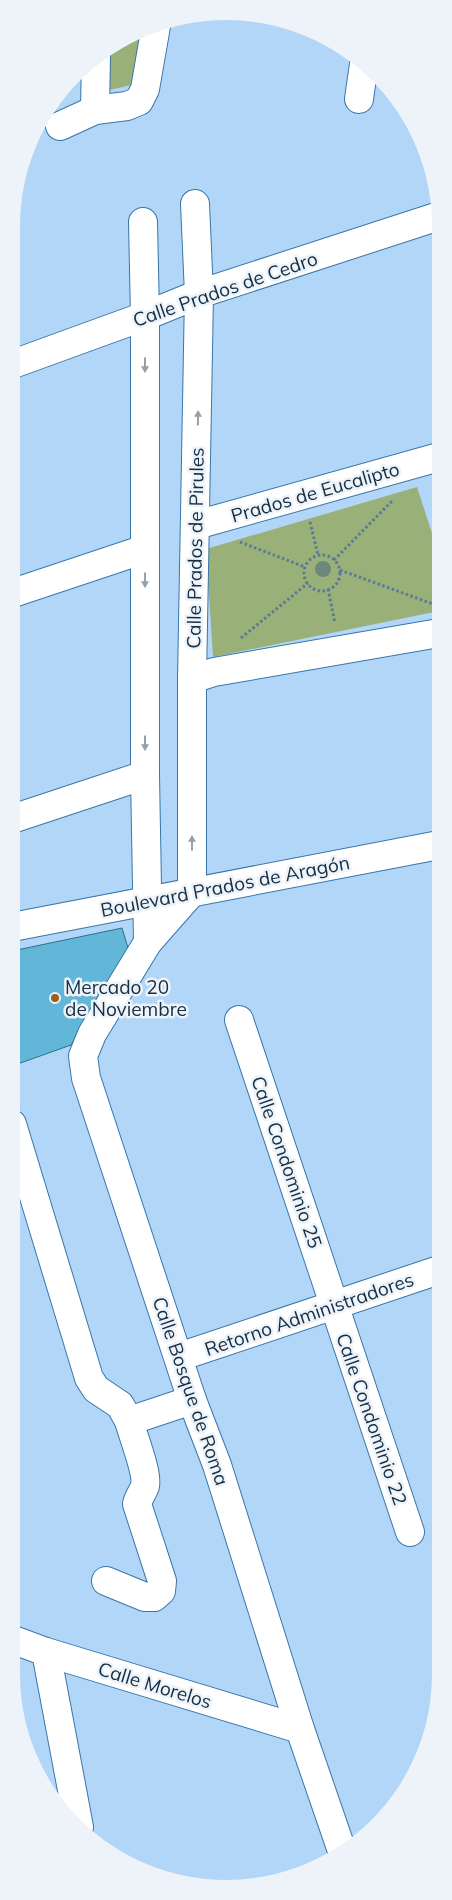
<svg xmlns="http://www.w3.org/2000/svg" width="452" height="1900" font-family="Mulish,sans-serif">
<rect width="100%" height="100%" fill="#b2d6f8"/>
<!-- green -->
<g fill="#99b078">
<path d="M144,31L136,84L105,91L107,50Z"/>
<path d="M417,487L439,555V611L213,657L206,549Z"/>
</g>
<!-- building -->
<path fill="#62b7d9" stroke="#2a718c" d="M122,928L128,948L71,1045L12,1066V951Z"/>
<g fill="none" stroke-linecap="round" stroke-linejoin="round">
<defs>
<g id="minor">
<path d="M359,99L364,64"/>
<path d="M95,110L96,55"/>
<path d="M60,126L95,110L127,106L139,101L145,89L156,26"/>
<path d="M143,222L145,316V775L148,942"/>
<path d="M13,364L145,316L199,294L439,216"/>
<path d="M196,525L439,457"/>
<path d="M13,593L145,549"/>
<path d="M192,679L214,672L439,633"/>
<path d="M12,819L145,775"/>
<path d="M192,892L148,942L92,1034L83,1056L86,1078L192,1400L217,1465L300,1729L342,1851"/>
<path d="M192,892V679L199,294L195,204"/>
<path d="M12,927L439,845"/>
<path d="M239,1020L410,1532"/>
<path d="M12,1124L89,1378L96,1389L120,1405L129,1421L192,1400"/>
<path d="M179,1357L439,1270"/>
<path d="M106,1581L145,1597H154L161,1591L162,1581L137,1504C138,1498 143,1492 145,1486C148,1473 133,1436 129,1421"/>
<path d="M11,1639L46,1652L300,1729"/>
<path d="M46,1652L79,1827"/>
</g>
</defs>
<!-- minor casing -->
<use href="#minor" stroke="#3a76a9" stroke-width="30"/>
<!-- path -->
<g stroke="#5b7a95" stroke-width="3" stroke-dasharray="2.5 2.5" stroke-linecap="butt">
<path d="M310,522L318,555"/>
<path d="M240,542L305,567"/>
<circle cx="322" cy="573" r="18"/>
<path d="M334,560L393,500"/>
<path d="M340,570L433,604"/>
<path d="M328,589L335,623"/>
<path d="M241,638L308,583"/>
</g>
<!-- minor -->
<use href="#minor" stroke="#fff" stroke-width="28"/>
</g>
<!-- trees -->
<circle fill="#6d877b" cx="323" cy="569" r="8"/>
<!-- one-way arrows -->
<defs><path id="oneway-solid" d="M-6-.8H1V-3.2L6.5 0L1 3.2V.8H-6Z" transform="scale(1.25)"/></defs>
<g fill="#95a1aa">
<use href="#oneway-solid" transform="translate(145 365) rotate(90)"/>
<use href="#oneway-solid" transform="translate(198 418) rotate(-89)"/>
<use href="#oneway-solid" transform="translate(145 580) rotate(90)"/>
<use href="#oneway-solid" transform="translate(145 743) rotate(90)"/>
<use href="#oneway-solid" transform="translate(192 843) rotate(-90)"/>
</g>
<!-- markers -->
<circle fill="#98611c" stroke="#edf3f9" stroke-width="2" cx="55" cy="998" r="5"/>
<g text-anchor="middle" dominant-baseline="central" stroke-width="5" stroke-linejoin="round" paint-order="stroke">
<!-- street labels -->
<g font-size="19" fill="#142e43" stroke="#edf3f9">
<text transform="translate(225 289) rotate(-19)">Calle Prados de Cedro</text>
<text transform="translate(315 492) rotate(-16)">Prados de Eucalipto</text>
<text transform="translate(195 548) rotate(-89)">Calle Prados de Pirules</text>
<text transform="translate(225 886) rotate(-11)">Boulevard Prados de Aragón</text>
<text transform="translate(287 1162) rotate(71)">Calle Condominio 25</text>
<text transform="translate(309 1314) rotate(-19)">Retorno Administradores</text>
<text transform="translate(191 1391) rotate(71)">Calle Bosque de Roma</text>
<text transform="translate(372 1419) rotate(71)">Calle Condominio 22</text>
<text transform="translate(155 1685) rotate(17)">Calle Morelos</text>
</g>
<!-- poi labels -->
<g font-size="19" fill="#142e43" stroke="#edf3f9" text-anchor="start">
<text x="65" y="987">Mercado 20<tspan x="65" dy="22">de Noviembre</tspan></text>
</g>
</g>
<!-- crop -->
<path d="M0 0H452V1900H0ZM226 20H226A206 206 0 0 1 432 226V1674A206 206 0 0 1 226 1880H226A206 206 0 0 1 20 1674V226A206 206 0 0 1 226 20Z" fill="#edf3f9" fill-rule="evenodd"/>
</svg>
